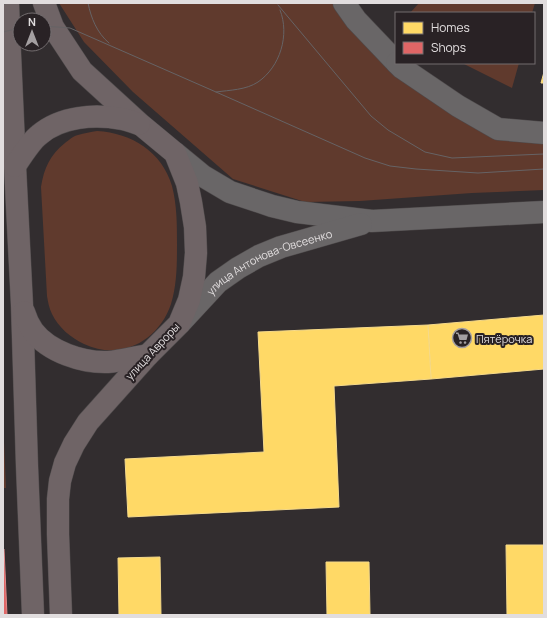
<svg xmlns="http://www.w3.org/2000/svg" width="547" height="618" font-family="Manrope,sans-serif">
<rect width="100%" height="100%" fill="#322d2f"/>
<!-- green -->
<g fill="#603a2d">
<path d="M59,3H337L399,76L544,139V190L472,193L360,201L305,202L233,179L133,92L84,42Z"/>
<path d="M419,3H535L532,13H410Z"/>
<path d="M462,63H519L512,88Z"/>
<path d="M97,131C132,133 162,152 172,186C177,205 177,225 177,244C177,263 177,285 171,304C159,340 121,362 84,344C71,338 58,327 52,314C49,308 48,302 47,296L41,187C44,168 50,155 65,143C69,140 73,136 78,135C84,133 91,132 97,131Z"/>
<path d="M3,418L6,488H3Z"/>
</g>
<!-- homes -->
<g fill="#ffd966" stroke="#f6da8a">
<path d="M544,72V83H541Z"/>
<path d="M544,315V369L431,379L428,325Z"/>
<path d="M428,325L431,379L334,386L339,507L128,517L125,459L264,452L258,332Z"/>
<path d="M506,545H544V615H507Z"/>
<path d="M160,557L161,615H119L118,558Z"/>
<path d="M326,562H369L370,615H327Z"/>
</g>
<!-- shops -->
<path fill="#e06666" stroke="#e08a8a" d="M3,549H4L7,615H3Z"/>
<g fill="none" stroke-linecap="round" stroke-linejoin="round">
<defs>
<g id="street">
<path d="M344,3L356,20L396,62"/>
<path d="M397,63L402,68L458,106L498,129L544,133"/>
</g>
<g id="secondary">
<path d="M175,153L203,176L230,192L272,206L297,212L372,221L544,212"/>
<path id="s1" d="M180,323L218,282L238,268L259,256L281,247L361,224"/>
</g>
<g id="primary">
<path d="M8,3L9,31L15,166L22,305L27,466L33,615"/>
<path d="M44,3L53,27L82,71L140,124L175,153L187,183L191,202L195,227L196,253L194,277L189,300L179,324L148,355L88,422L74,444L65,463L60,481L58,499V534L61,615"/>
<path d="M15,166C21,157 31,141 39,135C61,116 95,114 122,119C128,120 133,122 139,124"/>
<path d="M24,312C26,319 29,325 33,331C49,352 83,363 108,362C121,361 135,357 148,355"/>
</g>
</defs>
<!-- street casing -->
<use href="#street" stroke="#4e4a4b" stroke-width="23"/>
<!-- secondary casing -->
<use href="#secondary" stroke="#4e4a4b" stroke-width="23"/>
<!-- primary casing -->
<use href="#primary" stroke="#4e4a4b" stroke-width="23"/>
<!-- street -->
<use href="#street" stroke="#696667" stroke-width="22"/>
<!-- secondary -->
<use href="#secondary" stroke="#696667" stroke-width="22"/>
<!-- primary -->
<use href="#primary" stroke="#6f6466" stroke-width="22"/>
<!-- tram -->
<g stroke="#666365" stroke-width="1">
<path d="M88,3C91,18 97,33 109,43"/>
<path d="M3,5L7,3"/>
<path d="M278,5L371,116L388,130L425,152L452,158L544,154"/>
<path d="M44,26L70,28L216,92L365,158L390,166L416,169L478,173L544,169"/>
<path d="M3,32L20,28"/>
<path d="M216,92C230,90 246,90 258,82C280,67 290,35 280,10"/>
</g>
</g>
<!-- icons -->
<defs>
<symbol id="supermarket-ring" viewBox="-11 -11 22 22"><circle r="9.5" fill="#292225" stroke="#a49fa1" stroke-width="1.5"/><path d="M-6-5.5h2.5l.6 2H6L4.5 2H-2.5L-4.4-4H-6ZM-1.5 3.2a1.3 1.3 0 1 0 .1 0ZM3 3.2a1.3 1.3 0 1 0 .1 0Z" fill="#a49fa1"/></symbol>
</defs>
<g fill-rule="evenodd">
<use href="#supermarket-ring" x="451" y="327" width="22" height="22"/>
</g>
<g text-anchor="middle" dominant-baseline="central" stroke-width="4" stroke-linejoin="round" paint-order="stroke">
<!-- street labels -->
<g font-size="11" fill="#e1ddde" stroke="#292225">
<text stroke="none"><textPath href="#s1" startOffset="111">улица Антонова-Овсеенко</textPath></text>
<text transform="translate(152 351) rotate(-47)">улица Авроры</text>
</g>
<!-- poi labels -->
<g font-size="11" fill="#e1ddde" stroke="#292225" text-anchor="start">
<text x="476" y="338">Пятёрочка</text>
</g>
</g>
<!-- border -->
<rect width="547" height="618" fill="none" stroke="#e1ddde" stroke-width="8"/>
<!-- legend -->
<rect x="395" y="12" width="140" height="52" fill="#292225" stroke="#736d6f"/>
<rect x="403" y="22" width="20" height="12" fill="#ffd966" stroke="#736d6f"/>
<text x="431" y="32" font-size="12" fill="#e1ddde">Homes</text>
<rect x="403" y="42" width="20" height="12" fill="#e06666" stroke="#736d6f"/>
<text x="431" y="52" font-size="12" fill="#e1ddde">Shops</text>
<!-- north arrow -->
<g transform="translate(32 32)"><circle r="19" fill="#292225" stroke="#736d6f"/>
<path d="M0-3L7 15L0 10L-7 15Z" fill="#a49fa1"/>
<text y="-6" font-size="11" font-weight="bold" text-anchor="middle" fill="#e1ddde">N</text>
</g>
</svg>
